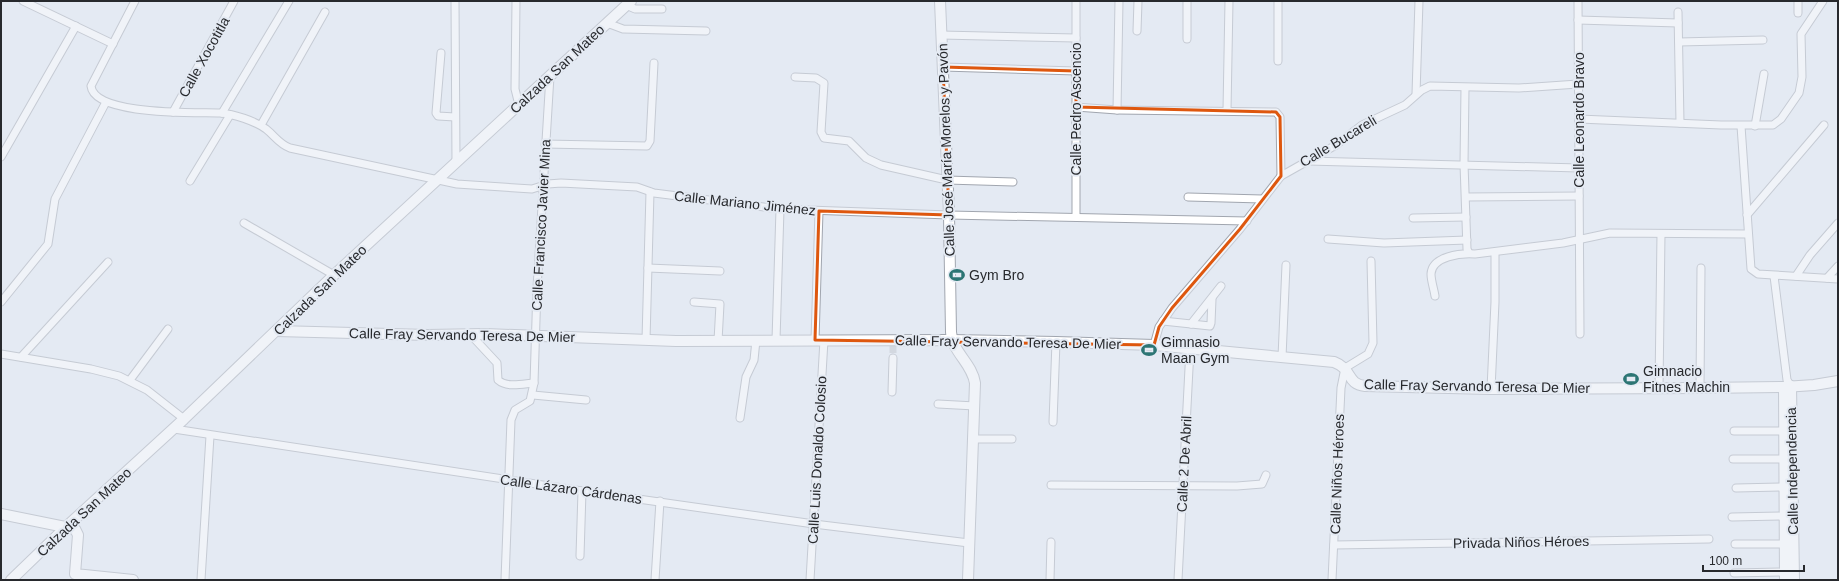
<svg xmlns="http://www.w3.org/2000/svg" width="1839" height="581" font-family="Arial,sans-serif">
<rect width="100%" height="100%" fill="#e4eaf3"/>
<g fill="none" stroke-linecap="round" stroke-linejoin="round">
<!-- minor-tunnel -->
<path stroke="#bec3cb" stroke-width="7" stroke-dasharray="7 3.5" stroke-linecap="butt" d="M893,346V358"/>
<defs>
<g id="minor">
<path d="M23,1L113,44"/>
<path d="M135,1L91,86C94,116 197,112 220,113C234,114 255,121 266,129C275,136 279,144 290,148L457,184L532,189L548,184L561,183L637,187L654,193L780,209L949,215L1247,221"/>
<path d="M455,1L456,163"/>
<path d="M516,1L515,89L519,105"/>
<path d="M1076,1V217"/>
<path d="M1578,1L1580,334"/>
<path d="M1798,1V13"/>
<path d="M626,5L635,9H662"/>
<path d="M1678,12L1680,123"/>
<path d="M1578,20L1678,23"/>
<path d="M607,23L623,29L706,31"/>
<path d="M1137,31L1138,1"/>
<path d="M941,35L1076,38"/>
<path d="M1187,39V1"/>
<path d="M1679,42L1763,40"/>
<path d="M441,53L436,113L438,116L455,117"/>
<path d="M1278,61V1"/>
<path d="M943,67L1076,71"/>
<path d="M795,77L816,78L824,83L821,132L824,138L849,141L866,158L881,165L947,180L1013,182"/>
<path d="M1465,88L1464,164L1467,249L1469,253"/>
<path d="M1416,94L1419,1"/>
<path d="M1076,107L1117,110L1276,112L1280,117L1281,176"/>
<path d="M1117,110L1119,1"/>
<path d="M1227,110L1229,1"/>
<path d="M173,112L234,1"/>
<path d="M222,113L289,1"/>
<path d="M1579,119L1721,125H1773L1781,119L1799,93L1802,77L1801,34L1823,1"/>
<path d="M261,125L325,12"/>
<path d="M1741,126L1751,269L1758,274L1838,279"/>
<path d="M1755,126L1764,74"/>
<path d="M545,144L647,146L650,141L654,63"/>
<path d="M1,157L76,26"/>
<path d="M1308,161L1579,168"/>
<path d="M190,181L230,115"/>
<path d="M1188,197L1262,199"/>
<path d="M1466,197L1579,196"/>
<path d="M1747,215L1824,125"/>
<path d="M1413,218L1466,217"/>
<path d="M244,223L334,275"/>
<path d="M1328,239L1384,243L1467,240"/>
<path d="M648,268L720,271"/>
<path d="M1774,276L1787,380L1791,386"/>
<path d="M1796,276L1810,255L1838,223"/>
<path d="M1827,278L1838,266"/>
<path d="M1435,296C1434,289 1431,281 1431,274C1432,256 1461,253 1475,254L1563,243L1610,233L1748,234"/>
<path d="M1,302L48,244L55,199L106,102"/>
<path d="M694,302L720,304L718,341"/>
<path d="M1163,321L1210,326L1211,323L1212,299"/>
<path d="M1191,324L1221,286"/>
<path d="M470,334L497,363L498,380C507,388 522,384 534,383"/>
<path d="M646,340L650,192"/>
<path d="M776,340L780,209"/>
<path d="M815,340L819,211"/>
<path d="M1154,345L1159,327L1172,308L1240,229L1281,176L1336,145L1362,125L1405,105L1422,90L1430,86L1519,88L1578,84"/>
<path d="M1,354L91,369L119,376L147,390L184,419"/>
<path d="M21,357L108,262"/>
<path d="M1282,357L1286,265"/>
<path d="M130,380L168,329"/>
<path d="M1659,388L1661,234"/>
<path d="M1700,388L1701,268"/>
<path d="M1491,389L1495,302V252"/>
<path d="M892,392L893,358"/>
<path d="M533,395L586,400"/>
<path d="M938,404L975,406"/>
<path d="M740,418L746,377L754,360L756,340"/>
<path d="M1053,422L1056,342"/>
<path d="M174,429L582,491L814,524L969,543"/>
<path d="M1734,431H1784"/>
<path d="M974,439H1012"/>
<path d="M1733,459H1784"/>
<path d="M1051,485L1237,486L1262,484L1266,475"/>
<path d="M1736,488L1784,487"/>
<path d="M1732,517L1785,516"/>
<path d="M1735,544H1785"/>
<path d="M1334,545L1709,539"/>
<path d="M580,556L582,491"/>
<path d="M1734,573L1785,572"/>
<path d="M201,580L210,436"/>
<path d="M505,580L511,420L515,410L530,401L534,383L537,288L550,76"/>
<path d="M655,580L660,501"/>
<path d="M810,580L824,340"/>
<path d="M1050,580L1051,542"/>
<path d="M1178,580L1190,349"/>
<path d="M1332,580L1341,388L1345,368L1368,354L1373,343L1371,261"/>
</g>
<g id="secondary">
<path d="M940,1L949,215L951,332C952,352 972,363 975,383L968,580"/>
<path d="M277,331L428,335L485,334L676,341L951,340L1056,342L1154,345L1334,362C1353,369 1346,384 1365,386L1491,389L1700,388L1784,387L1814,385L1838,381"/>
<path d="M1791,386L1794,580"/>
<path d="M1784,387L1785,580"/>
<path d="M1,514L75,529L78,535L75,574L133,580"/>
<path d="M11,580L66,527L184,419L334,275L631,1"/>
</g>
</defs>
<!-- minor casing -->
<use href="#minor" stroke="#a1a6af" stroke-width="9"/>
<!-- secondary casing -->
<use href="#secondary" stroke="#a1a6af" stroke-width="12"/>
<!-- minor -->
<use href="#minor" stroke="#fff" stroke-width="7"/>
<!-- secondary -->
<use href="#secondary" stroke="#fff" stroke-width="10"/>
</g>
<!-- marked area -->
<path d="M0 0H1839V581H0ZM943,67L1076,71V107L1276,112L1280,117L1281,176L1240,229L1172,308L1159,327L1154,345L815,340L819,211L949,215Z" fill="#e4eaf3" fill-opacity=".55" fill-rule="evenodd"/>
<path fill="none" stroke="#de570e" stroke-width="3" stroke-linejoin="round" d="M943,67L1076,71V107L1276,112L1280,117L1281,176L1240,229L1172,308L1159,327L1154,345L815,340L819,211L949,215Z"/>
<!-- icons -->
<defs>
<symbol id="stadium-bare" viewBox="-9 -9 18 18"><path d="M0-5a6.5 5 0 1 0 0 10a6.5 5 0 1 0 0-10ZM-3.5-1.8h7v3.6h-7Z" fill="#2c7574" stroke="#e4eaf3" stroke-width="2.5" paint-order="stroke"/></symbol>
</defs>
<g fill-rule="evenodd">
<use href="#stadium-bare" x="946" y="264" width="22" height="22"/>
<use href="#stadium-bare" x="1138" y="339" width="22" height="22"/>
<use href="#stadium-bare" x="1620" y="368" width="22" height="22"/>
</g>
<g text-anchor="middle" dominant-baseline="central" stroke-width="4" stroke-linejoin="round" paint-order="stroke">
<!-- street labels -->
<g font-size="14" fill="#27292d" stroke="#e4eaf3">
<text transform="translate(204 57) rotate(-61)">Calle Xocotitla</text>
<text transform="translate(557 69) rotate(-43)">Calzada San Mateo</text>
<text transform="translate(1076 109) rotate(-90)">Calle Pedro Ascencio</text>
<text transform="translate(1579 120) rotate(-90)">Calle Leonardo Bravo</text>
<text transform="translate(1338 141) rotate(-31)">Calle Bucareli</text>
<text transform="translate(946 150) rotate(-92)">Calle José María Morelos y Pavón</text>
<text transform="translate(745 203) rotate(6)">Calle Mariano Jiménez</text>
<text transform="translate(541 225) rotate(-87)">Calle Francisco Javier Mina</text>
<text transform="translate(320 290) rotate(-44)">Calzada San Mateo</text>
<text transform="translate(462 335) rotate(1)">Calle Fray Servando Teresa De Mier</text>
<text transform="translate(1008 342) rotate(1)">Calle Fray Servando Teresa De Mier</text>
<text transform="translate(1477 386) rotate(1)">Calle Fray Servando Teresa De Mier</text>
<text transform="translate(817 460) rotate(-87)">Calle Luis Donaldo Colosio</text>
<text transform="translate(1184 464) rotate(-87)">Calle 2 De Abril</text>
<text transform="translate(1792 471) rotate(-91)">Calle Independencia</text>
<text transform="translate(1337 474) rotate(-88)">Calle Niños Héroes</text>
<text transform="translate(571 489) rotate(8)">Calle Lázaro Cárdenas</text>
<text transform="translate(84 512) rotate(-43)">Calzada San Mateo</text>
<text transform="translate(1521 542) rotate(-1)">Privada Niños Héroes</text>
</g>
<!-- poi labels -->
<g font-size="14" fill="#27292d" stroke="#e4eaf3" text-anchor="start">
<text x="969" y="275">Gym Bro</text>
<text x="1161" y="342">Gimnasio<tspan x="1161" dy="16">Maan Gym</tspan></text>
<text x="1643" y="371">Gimnacio<tspan x="1643" dy="16">Fitnes Machin</tspan></text>
</g>
</g>
<!-- border -->
<rect width="1839" height="581" fill="none" stroke="#27292d" stroke-width="4"/>
<!-- scale -->
<path d="M1703 565v6h101v-6" fill="none" stroke="#27292d" stroke-width="2"/>
<text x="1709" y="565" font-size="12" fill="#27292d" stroke="#e4eaf3" stroke-width="3" paint-order="stroke">100 m</text>
</svg>
